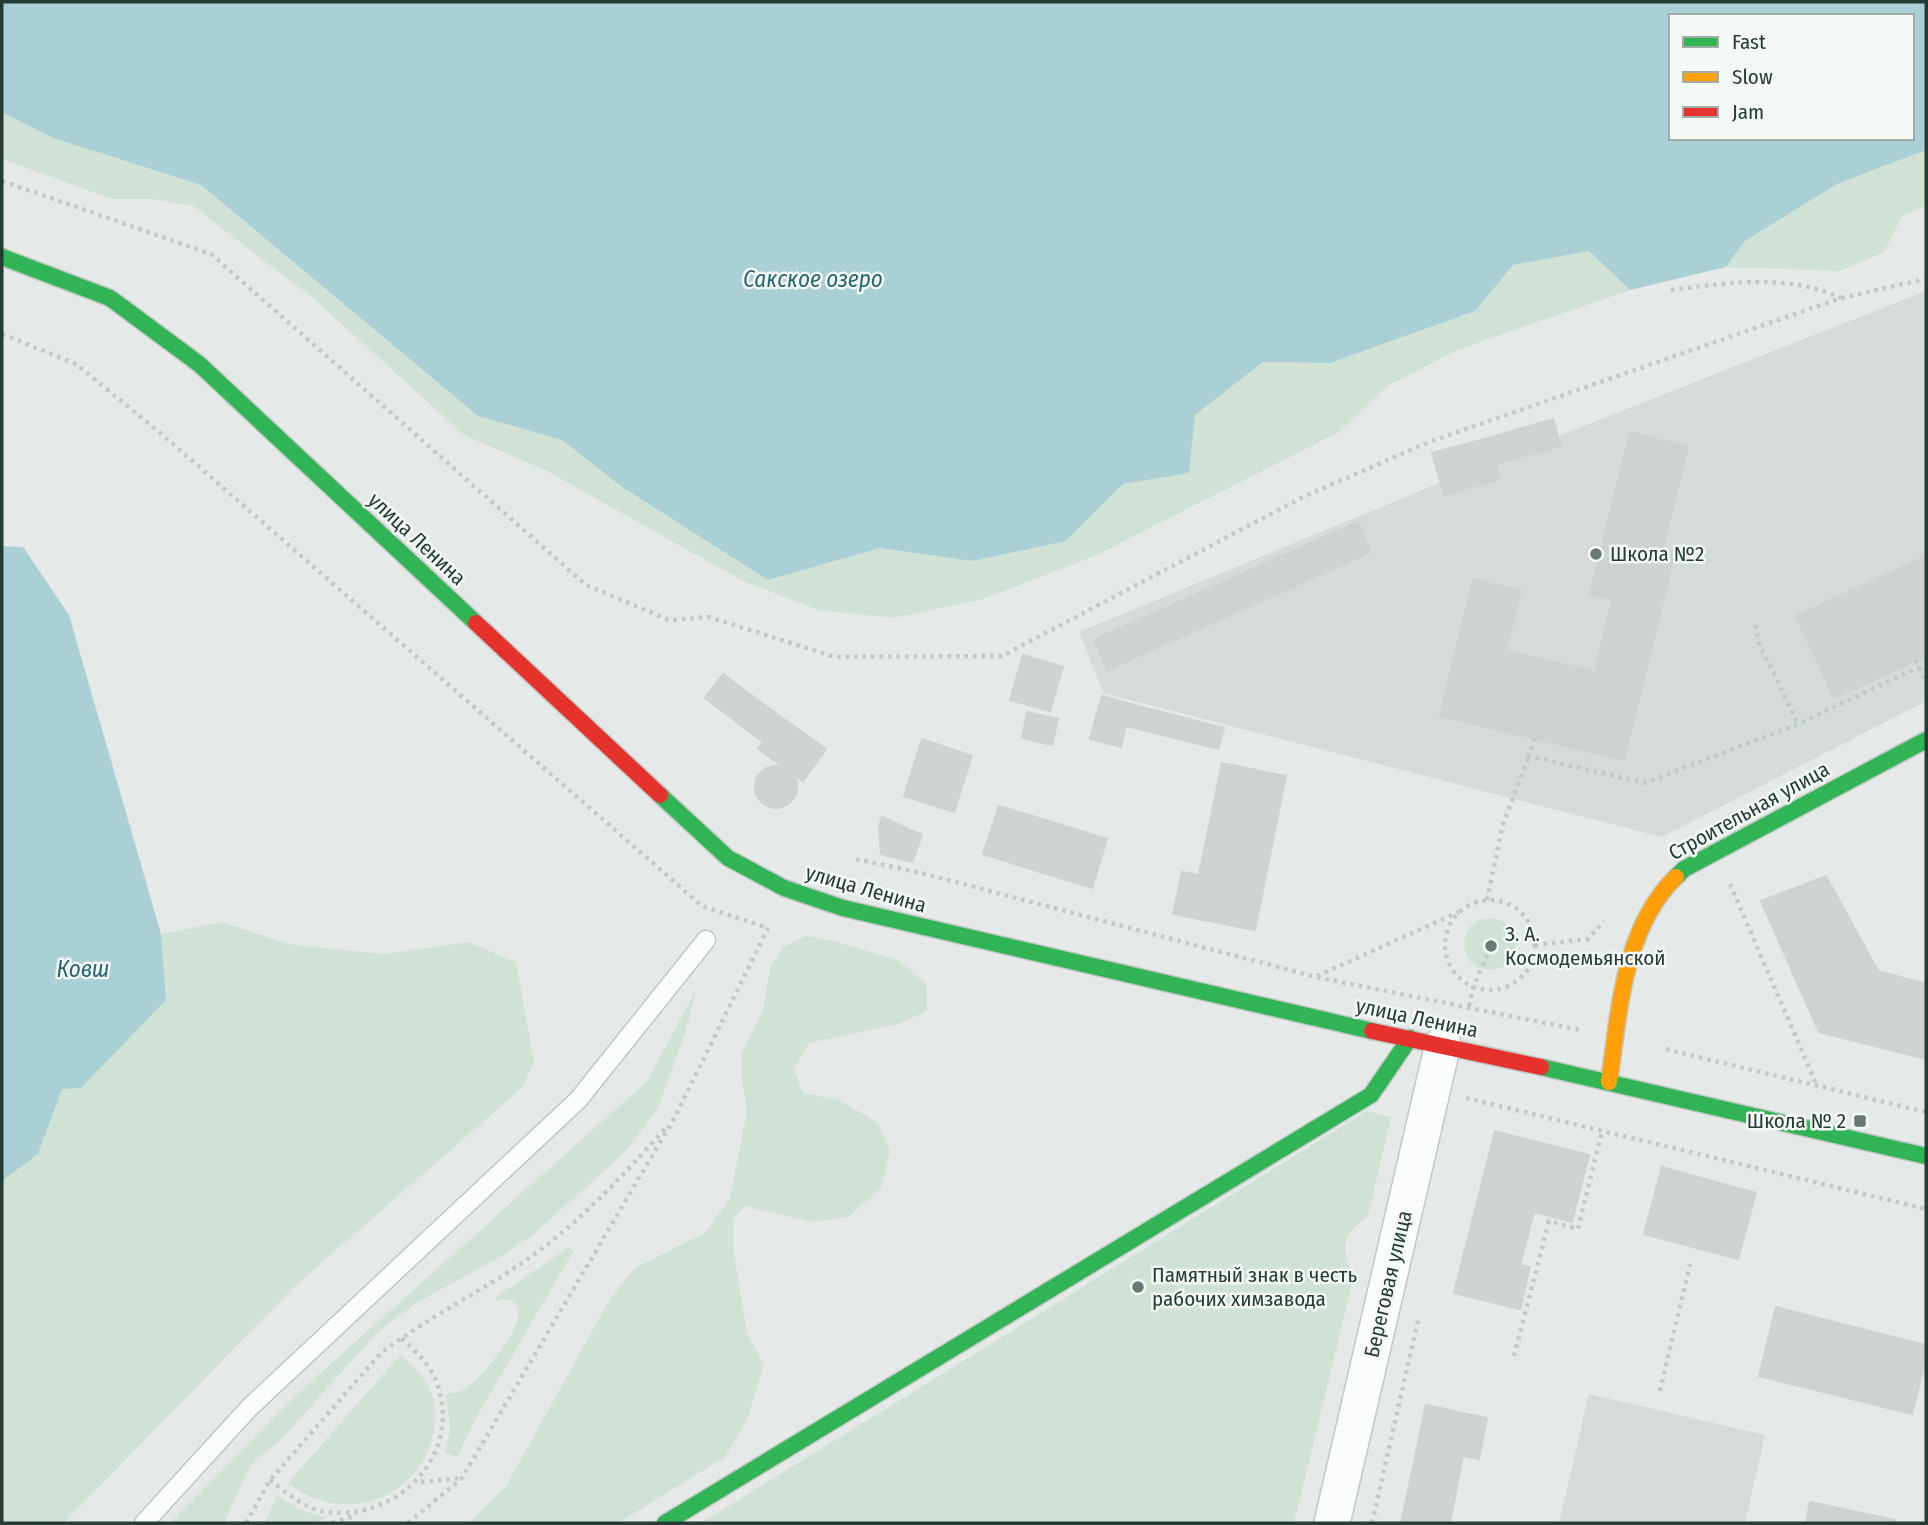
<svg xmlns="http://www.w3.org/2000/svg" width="1928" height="1525" font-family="'Fira Sans Condensed',sans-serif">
<rect width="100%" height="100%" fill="#e5eae8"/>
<!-- built -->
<g fill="#d4dbd8">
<path d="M1926,291V701L1662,837L1103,693L1079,632L1454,477Z"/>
<path d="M1589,1394L1765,1435L1745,1523H1559Z"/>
</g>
<!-- green -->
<g fill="#d0e2d5">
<path d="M2,112L53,138L201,185L478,416L562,440L622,487L768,580L880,548L972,561L1066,541L1123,484L1189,473L1195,415L1263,362L1330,363L1475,311L1512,265L1589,251L1630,290L1460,349L1387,386L1339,432L1095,556L980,600L893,618L818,610L743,581L545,470L464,435L315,300L193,206L152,199H112L2,159Z"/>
<path d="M1926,150V205L1902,216L1884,252L1840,271L1726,267L1745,241L1837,184Z"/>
<circle cx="1490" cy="944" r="26"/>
<path d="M222,922L288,944L383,954L468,942L516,962L534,1062L523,1087L295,1286L64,1523H2V1181L38,1154L62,1089L166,1000L161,934Z"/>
<path d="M806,936L831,940L900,961L927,985V1011L898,1024L809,1043L794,1069L803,1093L839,1100L878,1123L890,1151L881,1188L848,1217L810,1222L745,1206L733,1219V1247L747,1333L764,1365L747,1420L725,1457L618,1523H469L506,1486L610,1299L635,1268L706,1232L730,1198L747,1111L741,1072L742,1053L763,1010L771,965L784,947Z"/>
<path d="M697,988L685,1033L658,1108L627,1150L534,1234L502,1256L416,1303L377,1333L278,1443L256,1459L247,1472L224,1523H170L297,1394L648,1080Z"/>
<path d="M1367,1111L1391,1117L1368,1216C1342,1235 1339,1247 1354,1276L1294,1523H701Z"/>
<path d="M569,1247L573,1252L477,1416L457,1457L445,1453L450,1430L446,1394C451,1393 459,1392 463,1390C479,1381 530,1322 516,1305C511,1298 503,1299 496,1301L495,1298Z"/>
<path d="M400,1355C412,1366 425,1376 431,1392C437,1406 436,1426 432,1440C412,1504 339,1524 288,1483Z"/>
<path d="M277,1495L298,1509L328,1518L313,1523H265Z"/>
</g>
<!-- water -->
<g fill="#aacfd4" fill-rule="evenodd">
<path d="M2,2H1926V150L1837,184L1745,241L1726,267L1630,290L1589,251L1513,265L1475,311L1330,363L1263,362L1195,415L1189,473L1123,484L1066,541L972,561L880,548L768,580L622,487L562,440L478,416L201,185L53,138L2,112ZM1671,16H1912V138H1671Z"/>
<path d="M2,546L23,547L69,615L161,934L166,1000L81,1088L62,1089L38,1154L2,1181Z"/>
</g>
<!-- building -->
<g fill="#ced3d1" stroke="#ced3d1" stroke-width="2">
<path d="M1553,419L1561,446L1496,464L1488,438Z"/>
<path d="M1630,432L1688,447L1663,549L1675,552L1624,760L1440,716L1473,579L1521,591L1506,650L1595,672L1612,599L1590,594Z"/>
<path d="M1488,438L1500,479L1444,495L1432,453Z"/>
<path d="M1358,522L1371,552L1107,670L1094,640Z"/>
<path d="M1926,556V656L1834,698L1796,616Z"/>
<path d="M1023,655L1063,667L1056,690L1016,679Z"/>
<path d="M723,674L781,717L763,742L705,698Z"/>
<path d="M1016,679L1056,690L1050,711L1010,700Z"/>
<path d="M1102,696L1131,704L1128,719L1098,710Z"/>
<path d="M1131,704L1224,728L1218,749L1126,726Z"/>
<path d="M1098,710L1128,719L1124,732L1094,724Z"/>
<path d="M1027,712L1058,719L1052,745L1022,738Z"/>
<path d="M781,717L826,749L803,781L758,749Z"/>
<path d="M1094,724L1124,732L1121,747L1090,739Z"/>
<path d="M922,739L972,756L954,812L904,796Z"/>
<path d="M1222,763L1286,776L1255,930L1173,914L1182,872L1199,875Z"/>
<circle cx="776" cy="787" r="21"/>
<path d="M999,806L1052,822L1037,871L983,854Z"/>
<path d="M882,817L922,835L912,862L881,854L879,827Z"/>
<path d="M1052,822L1107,839L1092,888L1037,871Z"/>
<path d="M1826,876L1878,971L1926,984V1059L1819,1032L1761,901Z"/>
<path d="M1495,1131L1589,1155L1572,1222L1534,1212L1520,1265L1530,1267L1520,1309L1454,1293Z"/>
<path d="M1662,1167L1756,1193L1738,1259L1644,1234Z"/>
<path d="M1776,1307L1926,1345V1358L1912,1414L1759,1376Z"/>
<path d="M1426,1405L1487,1418L1479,1459L1463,1456L1450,1523H1401Z"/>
<path d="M1810,1502L1895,1520L1894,1523H1806Z"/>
</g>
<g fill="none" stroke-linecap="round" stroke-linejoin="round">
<defs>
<path id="lane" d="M144,1523L249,1408L578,1100L706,940"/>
<path id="street" d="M1332,1523L1443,1044"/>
<g id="fast">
<path d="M2,257L110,298L199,364L476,623"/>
<path d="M660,795L728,858L784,888L843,908L1372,1031"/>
<path d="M1676,877L1684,869L1926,740"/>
<path d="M1541,1067L1926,1156"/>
<path d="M665,1523L1371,1095L1410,1038"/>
</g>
<path id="slow" d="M1609,1082C1619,1014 1623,928 1676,877"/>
<g id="jam">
<path d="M476,623L660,795"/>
<path d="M1372,1031L1541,1067"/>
</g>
</defs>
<!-- lane casing -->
<use href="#lane" stroke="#c2c7c5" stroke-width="21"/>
<!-- street casing -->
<use href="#street" stroke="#c2c7c5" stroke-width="38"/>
<!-- fast casing -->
<use href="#fast" stroke="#c2c8c5" stroke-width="19"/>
<!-- slow casing -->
<use href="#slow" stroke="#c2c8c5" stroke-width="19"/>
<!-- jam casing -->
<use href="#jam" stroke="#c2c8c5" stroke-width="19"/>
<!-- path -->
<g stroke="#c2cac6" stroke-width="4.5" stroke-dasharray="3.5 5" stroke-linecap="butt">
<path d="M2,181L211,254L586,585L669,620L709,617L835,657L1002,656L1303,497L1429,442L1841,298L1926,279"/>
<path d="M1671,290C1729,283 1786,273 1841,298"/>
<path d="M2,334L76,364L158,431L702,906L768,928"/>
<path d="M1755,625L1759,643L1798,724"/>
<path d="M1916,660L1926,682"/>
<path d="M1534,738L1529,756L1645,783L1798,724L1919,667"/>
<path d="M856,859L925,874L1316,977L1580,1030"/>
<path d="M1730,884L1817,1086"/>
<path d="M1487,900L1503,824L1529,756"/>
<circle cx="1490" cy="945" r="45"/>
<path d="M1535,945L1588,939L1604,921"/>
<path d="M1317,976L1459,912"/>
<path d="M1469,1006L1473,988L1491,946"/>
<path d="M1666,1049L1926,1112"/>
<path d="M1466,1098L1926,1209"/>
<path d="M1514,1356L1549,1221L1578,1229L1602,1131"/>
<path d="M1660,1391L1690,1264"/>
<path d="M270,1480C285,1492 301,1505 320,1511C397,1525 463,1455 437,1383C430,1365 416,1351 401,1338"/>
<path d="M421,1482L461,1478"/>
<path d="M246,1523L270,1480L380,1354C428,1316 484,1291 533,1255C585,1218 626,1172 668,1125"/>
<path d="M332,1523L357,1515"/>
<path d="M408,1523L462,1478L675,1117L768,928"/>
<path d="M1372,1523L1419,1316"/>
</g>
<!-- lane -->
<use href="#lane" stroke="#fbfcfc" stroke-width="18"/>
<!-- street -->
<use href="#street" stroke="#fbfcfc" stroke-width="35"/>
<!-- fast -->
<use href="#fast" stroke="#30b455" stroke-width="16"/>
<!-- slow -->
<use href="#slow" stroke="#ff9f0a" stroke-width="16"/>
<!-- jam -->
<use href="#jam" stroke="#e5322d" stroke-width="16"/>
</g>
<!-- markers -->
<g fill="#687974" stroke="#f4f9f6" stroke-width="2.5">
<circle cx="1596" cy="554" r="7"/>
<circle cx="1491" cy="946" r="7"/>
<rect x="1853" y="1114" width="14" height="14" rx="3.5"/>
<circle cx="1138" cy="1287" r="7"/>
</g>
<g text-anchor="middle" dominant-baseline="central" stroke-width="5" stroke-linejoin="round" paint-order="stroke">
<!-- street labels -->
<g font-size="21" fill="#253c35" stroke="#f4f9f6">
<text transform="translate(417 539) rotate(43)">улица Ленина</text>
<text transform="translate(1749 811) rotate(-29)">Строительная улица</text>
<text transform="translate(866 889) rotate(16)">улица Ленина</text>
<text transform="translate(1417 1018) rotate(12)">улица Ленина</text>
<text transform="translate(1388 1284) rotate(-77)">Береговая улица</text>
</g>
<!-- poi labels -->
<g font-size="21" fill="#253c35" stroke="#f4f9f6" text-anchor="start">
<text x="1610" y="554">Школа №2</text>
<text x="1505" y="934">З. А.<tspan x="1505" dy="24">Космодемьянской</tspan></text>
<text x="1846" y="1121" text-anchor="end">Школа № 2</text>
<text x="1152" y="1275">Памятный знак в честь<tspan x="1152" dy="24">рабочих химзавода</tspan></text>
</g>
<!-- water labels -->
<g font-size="23" font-style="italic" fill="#246773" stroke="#f4f9f6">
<text x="813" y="279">Сакское озеро</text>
<text x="83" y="969">Ковш</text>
</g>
</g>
<!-- border -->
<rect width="1928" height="1525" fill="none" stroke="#253c35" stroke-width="7"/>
<!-- legend -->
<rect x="1669" y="14" width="245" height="126" fill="#f4f9f6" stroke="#a1ada9" stroke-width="2"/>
<rect x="1683" y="37" width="35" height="10" fill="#30b455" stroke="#a1ada9" stroke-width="2"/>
<text x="1732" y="49" font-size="21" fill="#253c35">Fast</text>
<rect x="1683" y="72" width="35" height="10" fill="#ff9f0a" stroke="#a1ada9" stroke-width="2"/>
<text x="1732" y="84" font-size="21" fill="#253c35">Slow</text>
<rect x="1683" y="107" width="35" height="10" fill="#e5322d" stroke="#a1ada9" stroke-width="2"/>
<text x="1732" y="119" font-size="21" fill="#253c35">Jam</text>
</svg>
